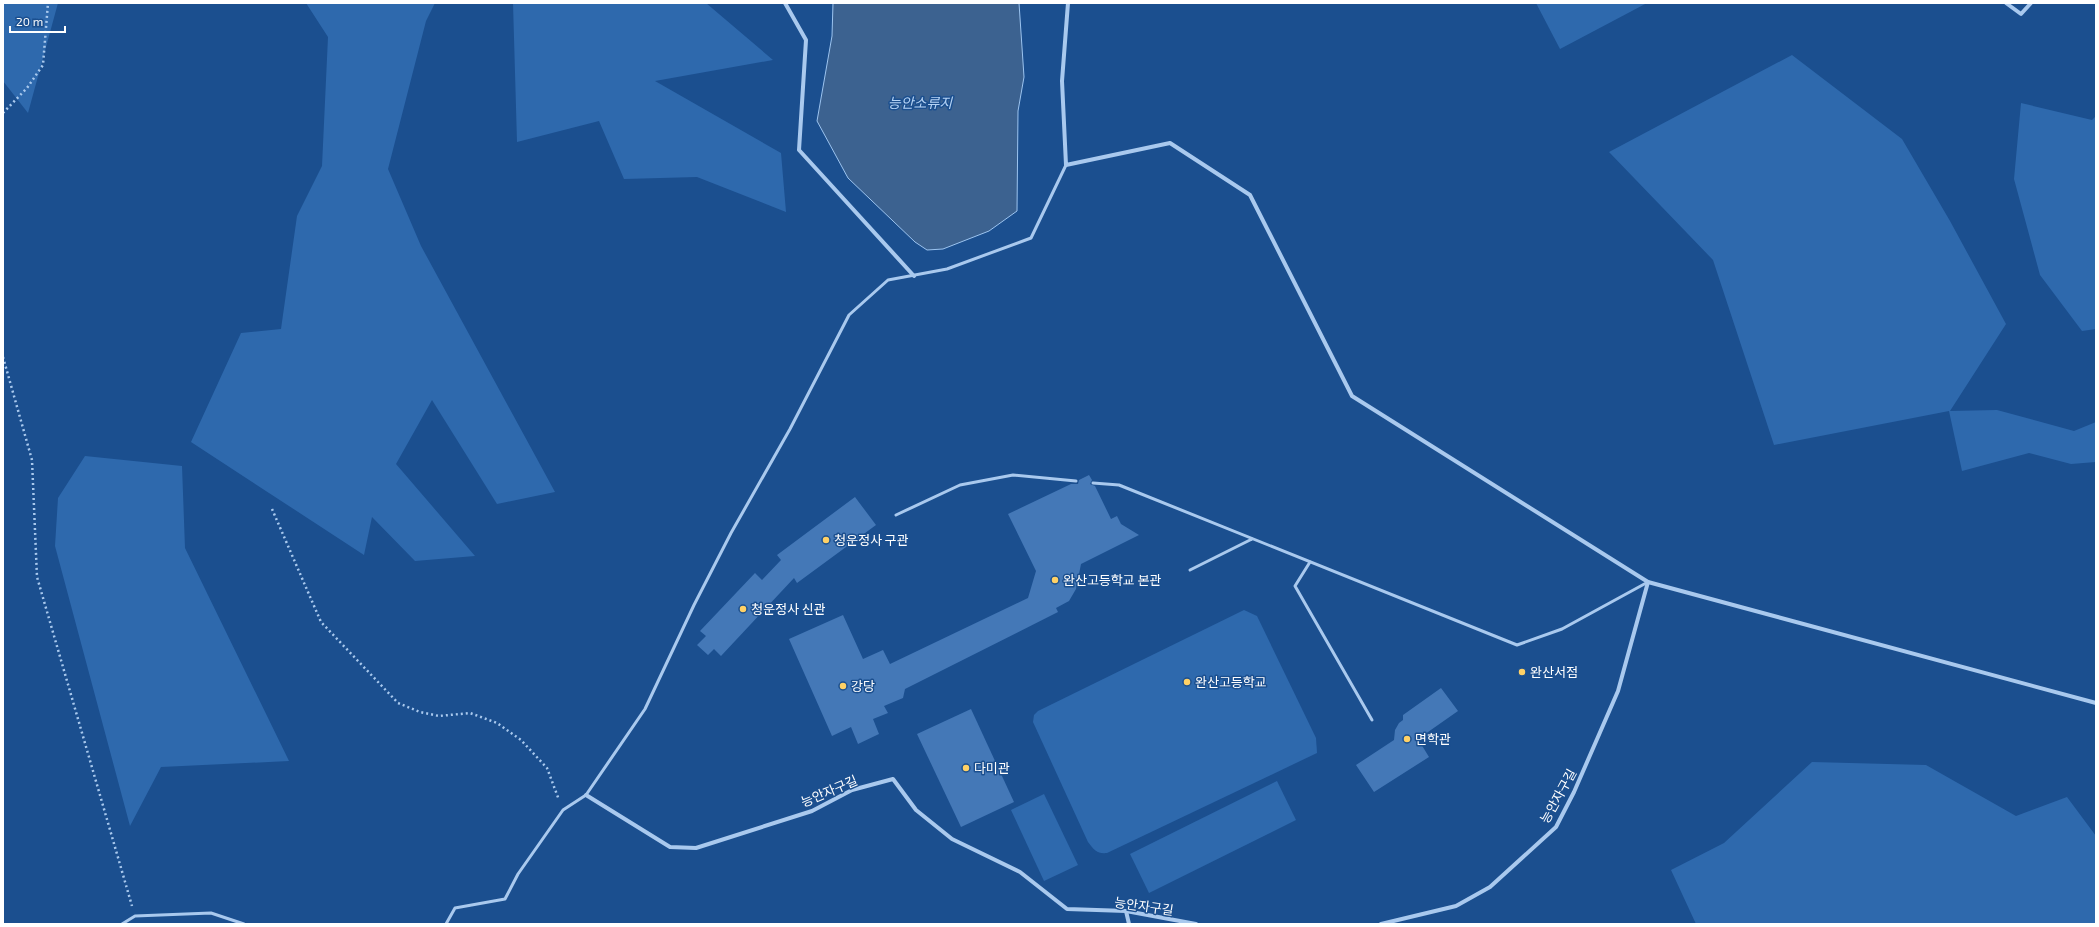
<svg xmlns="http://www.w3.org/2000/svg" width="2099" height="927" font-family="'Exo 2','Noto Sans KR',sans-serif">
<rect width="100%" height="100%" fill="#1b4f8f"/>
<!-- green -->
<g fill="#2e69ad">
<path d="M3,3H58L28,113L3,81Z"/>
<path d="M306,3H435L426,21L388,169L421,246L555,492L497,504L432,400L396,464L475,556L415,561L372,517L364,555L191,442L241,333L281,329L297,216L322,166L328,37Z"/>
<path d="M513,3H706L773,60L655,81L781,153L786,212L697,177L624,179L599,121L517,142Z"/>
<path d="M1536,3H1647L1560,49Z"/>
<path d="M1792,55L1902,139L1950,221L2006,324L1950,411L1997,410L2074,431L2096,422V462L2071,464L2029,453L1962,471L1949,411L1774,445L1713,260L1609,152Z"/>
<path d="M2021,103L2092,120L2096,116V329L2082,331L2040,275L2014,179Z"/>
<path d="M85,456L182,466L185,548L289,761L161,767L130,826L55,546L58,498Z"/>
<path d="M1244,610L1257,616L1316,738L1317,753L1107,853C1097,854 1094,850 1088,842L1033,722L1034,715L1038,711Z"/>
<path d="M1812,762L1926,765L2016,816L2067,797L2096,836V924H1696L1671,870L1724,843Z"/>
<path d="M1277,781L1296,820L1149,893L1130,854Z"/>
<path d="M1044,794L1078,865L1044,881L1011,810Z"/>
</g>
<!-- water -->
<path fill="#3c6290" stroke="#9cc4f0" d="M833,3H1019L1024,77L1018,111L1017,211L989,231L943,249L927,250L915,242L848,178L817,121L832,36Z"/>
<!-- building -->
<g fill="#4478b7">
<path d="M1089,475L1092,480L1090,484L1095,486L1111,519L1117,516L1121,524L1139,535L1081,564L1076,589L1069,601L1056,608L1058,612L905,689L903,698L884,706L888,713L873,719L879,734L858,744L851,727L832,736L789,639L843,615L863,659L883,650L890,664L1028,598L1036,571L1008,514L1071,484H1078L1079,480Z"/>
<path d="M855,497L876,525L797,583L794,578L721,656L714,649L708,655L697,645L706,636L700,631L755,573L762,580L781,560L777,555Z"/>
<path d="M1441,688L1458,711L1418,739L1429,757L1374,792L1356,765L1394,740L1395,730L1399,723L1403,720V715Z"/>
<path d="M971,709L1014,802L961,827L917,734Z"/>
</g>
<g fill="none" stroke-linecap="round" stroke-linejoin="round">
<!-- path -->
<g stroke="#a9c9ee" stroke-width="2.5" stroke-dasharray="2 3" stroke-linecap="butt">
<path d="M3,113L27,88L43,65L48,3"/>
<path d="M3,357L32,460L37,577L132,906"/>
<path d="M272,509L321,622L398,703L420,712L439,716L470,713L497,723L521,740L547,768L559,800"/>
</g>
<!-- service -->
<g stroke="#a9c9ee" stroke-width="3">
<path d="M1093,483L1119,485L1517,645L1562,629L1648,582"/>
<path d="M896,515L960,485L1013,475L1076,481"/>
<path d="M1310,562L1295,586L1372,720"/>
<path d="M1190,570L1252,539"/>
<path d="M122,924L135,916L211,913L244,924"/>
<path d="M446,924L455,908L505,899L518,874L563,810L586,795L645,709L694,605L731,533L790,429L849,315L888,280L947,269L1031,238L1066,165"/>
</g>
<!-- minor -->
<g stroke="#a9c9ee" stroke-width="4">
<path d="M785,3L806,40L799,150L914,276"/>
<path d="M1068,3L1062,81L1066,165L1170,143L1250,195L1352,396L1648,582L2096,703"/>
<path d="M2006,3L2021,14L2031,3"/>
<path d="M586,795L670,847L696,848L812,811L852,790L893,779L916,810L952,839L1020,872L1067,909L1126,911L1196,924"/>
<path d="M1126,911L1129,924"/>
<path d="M1381,924L1456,906L1490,887L1556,827L1574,792L1618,691L1648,582"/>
</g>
</g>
<!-- markers -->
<g fill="#ffd166" stroke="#1b4f8f" stroke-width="1.5">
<circle cx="826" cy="540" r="4"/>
<circle cx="1055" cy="580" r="4"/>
<circle cx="743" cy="609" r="4"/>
<circle cx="1522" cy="672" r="4"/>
<circle cx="1187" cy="682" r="4"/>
<circle cx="843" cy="686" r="4"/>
<circle cx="1407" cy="739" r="4"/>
<circle cx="966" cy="768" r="4"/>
</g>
<g text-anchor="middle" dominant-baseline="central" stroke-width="3" stroke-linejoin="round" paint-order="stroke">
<!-- poi labels -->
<g font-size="13" fill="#fff" stroke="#1b4f8f" text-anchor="start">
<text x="834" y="540">청운정사 구관</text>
<text x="1063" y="580">완산고등학교 본관</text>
<text x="751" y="609">청운정사 신관</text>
<text x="1530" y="672">완산서점</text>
<text x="1195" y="682">완산고등학교</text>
<text x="851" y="686">강당</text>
<text x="1415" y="739">면학관</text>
<text x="974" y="768">다미관</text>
</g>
<!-- street labels -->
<g font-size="13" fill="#fff" stroke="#1b4f8f">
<text transform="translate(829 791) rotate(-23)">능안자구길</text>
<text transform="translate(1558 796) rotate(-61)">능안자구길</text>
<text transform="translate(1144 906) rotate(8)">능안자구길</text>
</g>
<!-- water labels -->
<g font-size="14" font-style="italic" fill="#b5d3f5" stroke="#1b4f8f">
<text x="920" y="102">능안소류지</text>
</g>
</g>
<!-- border -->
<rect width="2099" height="927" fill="none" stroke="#ffffff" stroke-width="8"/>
<!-- scale -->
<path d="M10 26v6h55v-6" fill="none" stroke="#ffffff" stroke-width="2"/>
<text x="16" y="26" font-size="12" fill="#ffffff" stroke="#1b4f8f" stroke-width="3" paint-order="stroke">20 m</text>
</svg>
